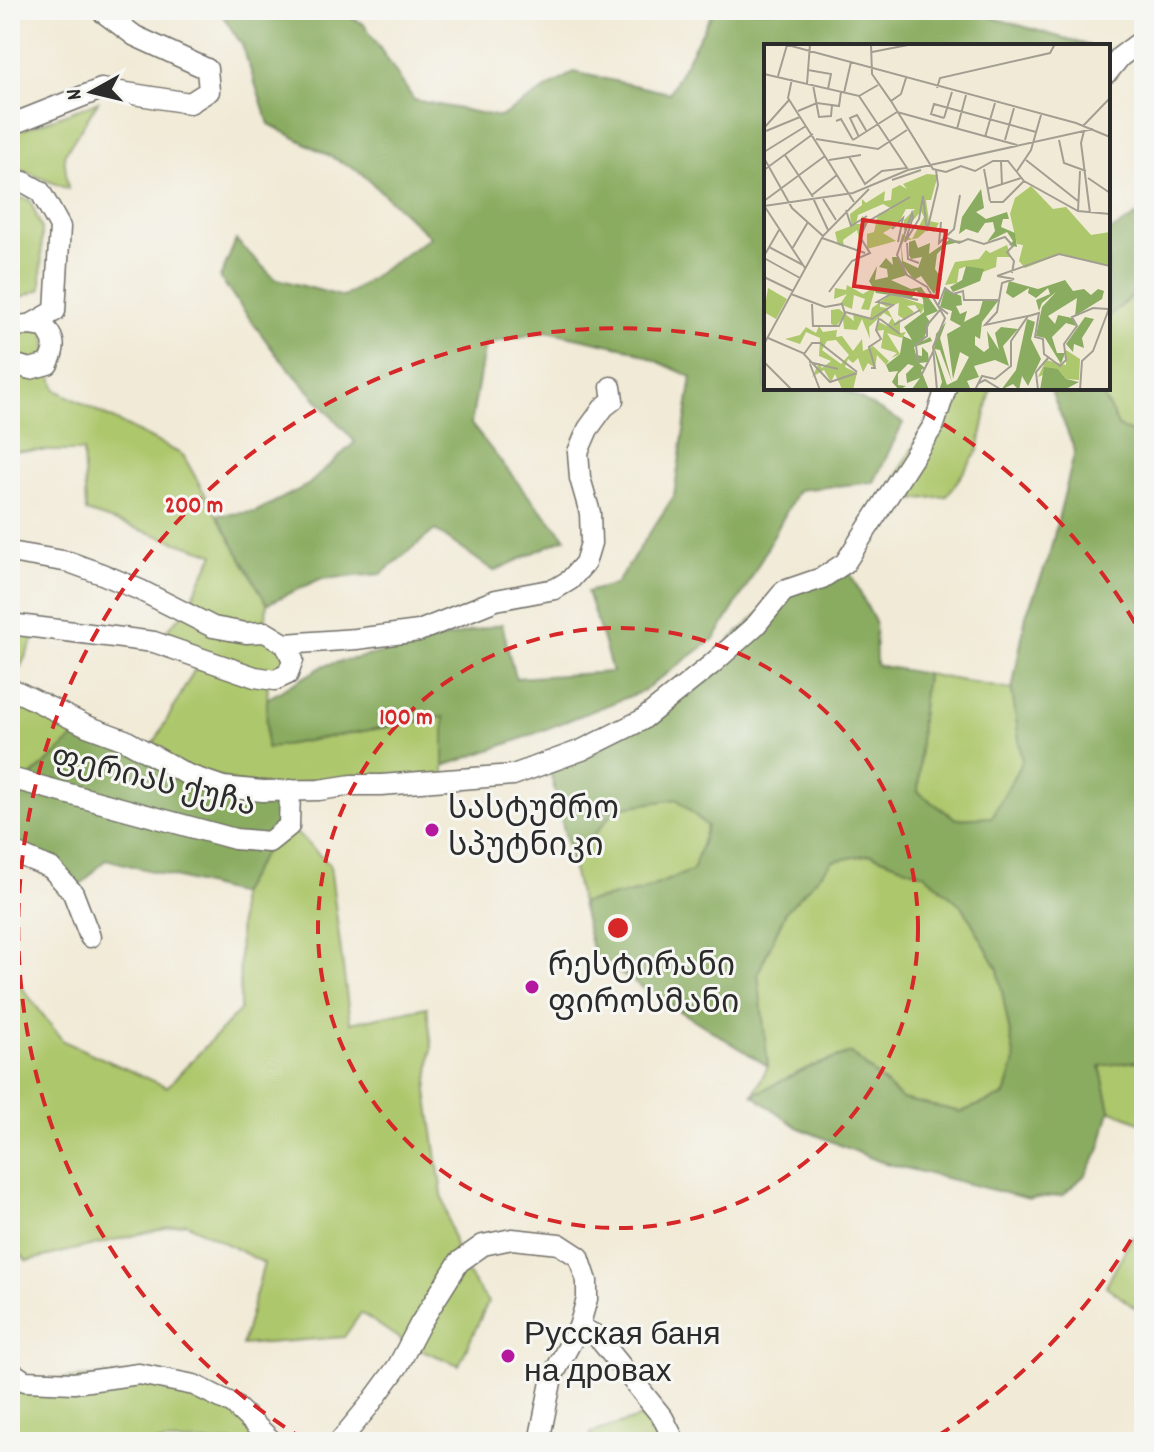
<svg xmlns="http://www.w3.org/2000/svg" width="1154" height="1452" font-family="Dekko,'Noto Sans Georgian',sans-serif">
<rect width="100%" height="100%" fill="#f6f6f2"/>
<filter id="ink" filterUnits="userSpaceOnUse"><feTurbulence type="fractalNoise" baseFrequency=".0125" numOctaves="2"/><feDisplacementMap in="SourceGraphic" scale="16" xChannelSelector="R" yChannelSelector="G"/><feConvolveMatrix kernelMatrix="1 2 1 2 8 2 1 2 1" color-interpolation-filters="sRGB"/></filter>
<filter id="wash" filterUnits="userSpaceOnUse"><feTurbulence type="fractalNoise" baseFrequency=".006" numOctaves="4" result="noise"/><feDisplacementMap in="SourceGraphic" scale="32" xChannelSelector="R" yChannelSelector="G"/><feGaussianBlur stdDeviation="1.8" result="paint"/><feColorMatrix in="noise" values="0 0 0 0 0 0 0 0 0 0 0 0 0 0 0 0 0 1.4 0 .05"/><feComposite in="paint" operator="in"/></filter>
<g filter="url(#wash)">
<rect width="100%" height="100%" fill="#f1ead6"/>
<!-- green -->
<g fill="#adc76c" stroke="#6c794c" stroke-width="2">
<path d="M98,102L64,155L68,189L24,171L10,168V130L25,129Z"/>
<path d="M10,196L30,200L42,229L41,289L10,302Z"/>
<path d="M1144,284V439L1119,427L1105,400L1096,388H1108V318Z"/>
<path d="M10,326L45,327L48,364L56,390L183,455L267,604L265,632L293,660L268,679L266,748L444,717V780L263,791L148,754L201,658L154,642L185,612L214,554L86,512L83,451H10Z"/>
<path d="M946,388H991L978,451L947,496L882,503Z"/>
<path d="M10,624L40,627L10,688Z"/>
<path d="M926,674L1012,690L1022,761L993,817L956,819L918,792L921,718Z"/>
<path d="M10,688L87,726L25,782L10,778Z"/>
<path d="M677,799L707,826L694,870L641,891L581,903L571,861L617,808Z"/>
<path d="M289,826L330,865L350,1023L427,1007L432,1048L427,1091L442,1194L459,1262L488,1302L459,1365L409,1345L361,1313L344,1337L242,1345L264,1263L186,1223L27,1261L10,1243V972L63,1041L167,1087L240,1010L239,894L269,842Z"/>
<path d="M871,854L926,875L963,907L998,969L1015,1061L1005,1095L961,1112L902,1099L851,1053L808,1068L753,1095L768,1066L758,973L786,911L833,861Z"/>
<path d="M1144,1060V1124L1110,1110L1100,1066Z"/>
<path d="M1132,1237L1144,1242V1315L1106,1286Z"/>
<path d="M10,1371L25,1381L139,1374L194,1385L273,1442H10Z"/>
<path d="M655,1413L672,1442H589L591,1433Z"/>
</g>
<!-- forest -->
<g fill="#8aac60" stroke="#5a6c46" stroke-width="2">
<path d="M219,10H335L364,24L414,100L500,117L574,72L669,93L714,10H967L1090,46H766V388H841L903,423L874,482L798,490L747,586L715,638L643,691L518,740L444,766V717L266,748L267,699L325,665L372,655L502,624L515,678L612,672L603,640L587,592L616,584L674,496L692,377L630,349L547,331L485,344L471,424L531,499L566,538L494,571L435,530L381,574L320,579L267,604L217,515L255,512L308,485L355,442L276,354L220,278L236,240L274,278L344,297L430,237L360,172L269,124L242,45Z"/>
<path d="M1144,211V284L1108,318V233Z"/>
<path d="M1050,388H1096L1105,400L1119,427L1144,439V1060L1100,1066L1110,1110L1100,1149L1086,1174L1063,1195L1029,1199L881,1162L797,1127L753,1095L808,1068L851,1053L902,1099L961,1112L1005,1095L1015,1061L998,969L963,907L926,875L871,854L833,861L786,911L758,973L768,1066L594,957L581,903L641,891L693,870L707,826L677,799L617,808L571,861L548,762L642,720L784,591L845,563L875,622L876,665L926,674L921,718L918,792L956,819L992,817L1022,761L1012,690L1026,615L1048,560L1075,451Z"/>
<path d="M87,726L188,775L290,790V810L239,894L106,859L73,893L10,851V778L25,782Z"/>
</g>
</g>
<g filter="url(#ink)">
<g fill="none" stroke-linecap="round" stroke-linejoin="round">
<defs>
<g id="minor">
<path d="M1108,72L1120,57L1144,39"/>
<path d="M10,125L101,89L190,103L209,91L207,69L135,36L100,10"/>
<path d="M10,179L24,182L40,191L60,227L55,311L30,325"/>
<path d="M10,326L30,325L45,327C56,341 56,348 48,364L30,369L10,363"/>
<path d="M10,552L69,562L102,574L140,590L213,627L246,633L265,632L285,644L293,660L288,674L275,680L255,677L154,642L10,624"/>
<path d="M285,644L356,639L419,631L496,600L555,589L570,580L585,563L591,543L590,513L580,478L578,452L588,429L604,407L613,400L611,387"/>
<path d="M10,688L87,726L125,740L188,775L223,787L263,791L319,790L352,785H381L513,775L582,750L642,720L711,665L756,625L784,591L822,578L845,563L934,425L946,388"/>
<path d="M10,778L235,839L269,842L289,826L290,790"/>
<path d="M10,851L51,868L73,893L90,937"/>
<path d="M579,1327L597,1336L663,1418L675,1442"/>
<path d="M10,1371L25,1381L74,1383L139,1374L194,1385L233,1404L273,1442"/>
<path d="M339,1442L368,1407L398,1366L420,1324L459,1262L483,1245L512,1239L559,1244L579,1257L587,1281V1299L579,1327L552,1377L539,1442"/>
</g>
</defs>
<!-- minor casing -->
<use href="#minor" stroke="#706e67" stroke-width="23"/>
<!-- minor -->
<use href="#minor" stroke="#fff" stroke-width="20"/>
</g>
</g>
<!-- distance rings -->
<g fill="none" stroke="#d62828" stroke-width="4" stroke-dasharray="14 10">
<circle cx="618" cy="928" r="300"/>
<path d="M1143 1219A600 600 0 0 1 931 1440M305 1440A600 600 0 0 1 763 346M881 389A600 600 0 0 1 1143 637"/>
</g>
<!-- markers -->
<g fill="#b5179e" stroke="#f6f6f2" stroke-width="3">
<circle cx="432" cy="830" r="8"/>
<circle cx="532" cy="987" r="8"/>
<circle cx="508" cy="1356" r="8"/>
</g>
<g text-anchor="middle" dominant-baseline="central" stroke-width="6" stroke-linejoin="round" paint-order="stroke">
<!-- street labels -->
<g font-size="32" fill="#2b2b2b" stroke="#f6f6f2">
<text transform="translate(153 784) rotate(14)">ფერიას ქუჩა</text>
</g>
<!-- poi labels -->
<g font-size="32" fill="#2b2b2b" stroke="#f6f6f2" text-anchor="start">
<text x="448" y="812">სასტუმრო<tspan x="448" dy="37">სპუტნიკი</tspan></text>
<text x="548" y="969">რესტირანი<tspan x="548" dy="37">ფიროსმანი</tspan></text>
<text x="524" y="1338">Русская баня<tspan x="524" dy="37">на дровах</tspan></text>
</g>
</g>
<!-- overview -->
<g transform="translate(764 44)">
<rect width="346" height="346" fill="#f1ead6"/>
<path d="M163,130L174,131L167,156H162L165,177L175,179L170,188L164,185L154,194L140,197L134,207L138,190L148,195L160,173L157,167L140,187V176L151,165H142L134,180L119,189L132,197L103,205V190L110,188L114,170L128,165L119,160L94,171L92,180H98V172L105,176L95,195L93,186L79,196L80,203L74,201L71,188L87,182L86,170L98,161V155L102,159L121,147L120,157L127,156L128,145L136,141L143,145L139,140ZM267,142L289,165L302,163L327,191L346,188V222L297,210L261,224L255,217L259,201L253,200L246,170L251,154ZM243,201L247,213H233L232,223L219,228L203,222L195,225L193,239L181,241L191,218L215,215L222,206L226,209ZM83,241L99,250L112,242L105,266L97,265L101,255L90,251L88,265L76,260L83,250L70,255L71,244L82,246ZM4,244L23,255L12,275L0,268ZM127,250L161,261L157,270L151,261L143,262L150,268L141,276L134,271L135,259L123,263L116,259V263L123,264L131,279L136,275V289L142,288L138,294L123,289L136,310L127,314L133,309L117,304L120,286L112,287L115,278L123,282L128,274L120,269L105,283L106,295L98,275L93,286L80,285L79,274L72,282L67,280V266L75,265L90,277L89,269L106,274L108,264ZM55,282L59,288L73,286L72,293L78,292L89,307L98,295L99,307L109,302L125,317L122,321L113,311L111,324L104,319L99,328L94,314L89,319L84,315L81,323L93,329L89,346L78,345L71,330L67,338L60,326L48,333L55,319L58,324L67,317L55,312L56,294L42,288L36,300L21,295L36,291L42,283L52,289ZM72,296L85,311L77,320L58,306L63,297ZM302,306L316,315L315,336L302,335L294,325L274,333L282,316L302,321Z" fill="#adc76c" fill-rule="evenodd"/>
<path d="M217,145L220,164L212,168L222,175L243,168L245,175H239L237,183L251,189L253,203L245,201L249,197L243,188L223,198L231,187L229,178L221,179L214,189L202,185L195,190L198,173ZM151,196L154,204L166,199L165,210L185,196L200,197L182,201L173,210L171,225L178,235L170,250L157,232L150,236L140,223L143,231L127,236L147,245L157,243L174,267L162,272L166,278L159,297L166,293L168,297L150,303L152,311L158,312V303L164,309L165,318L155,319L161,324L157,326L165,346L148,345L156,334L143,339L142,330L150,322L144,320L134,330V341L142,342L135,346L128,338L134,327L125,328L122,321L136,310L139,292L148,296L140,283L160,268L159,255L152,246L148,254L112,249L105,237L113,222L111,236L124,233L123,225L115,223L122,214L129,221L128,213H134L138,221L137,197L139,217L154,224L158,213L147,215L145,211V198ZM202,222L220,225L216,237L189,248L186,243L198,236ZM301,236L309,247L320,245L327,251L334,245L340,247L338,255L311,272L313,254L284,272L291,280L294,271L308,274L312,282L302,279L288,293L293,309H301L297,320L281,294L272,292L278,263L292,248L278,259L275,267L272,256L286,250L284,244L272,254L264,249L265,244L249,254L242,249L245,237L274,245ZM181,245L197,252L198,261L192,262L196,270L203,267L200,278L215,270L219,256L234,257L218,278L216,295L211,292V301L220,308L225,304L223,287L235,306L231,289L237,283L254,285L239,302L245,322L231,316L210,322L215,333L203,337L207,346H175L178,338L170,305L172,290L182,278L176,294L188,338L176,306L171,305L183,341L193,336L205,313L196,308L189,335L183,290L197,282L186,276L188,267L176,263ZM321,273L330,275L318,294L320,304L310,300L309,308L302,300ZM263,275L271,278L267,295L277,315L264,342L258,332L255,346L249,340L237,346L252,326ZM280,323L294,325L302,335L315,338L300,346H276Z" fill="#8aac60"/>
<path fill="none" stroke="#a29e92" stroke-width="2" d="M20,0L312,79L346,93M107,0L108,30L127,57L137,50L142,34M108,8L149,0M44,26L67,30L64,45M0,30L95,52L114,41M14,32L23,1M28,35L24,54L90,158M43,40L46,0M49,41L55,73L67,72L68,61M173,44L176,34L286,9L291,0M80,49L87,18M127,57L169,125L182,128L197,122L211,127L229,117H244L260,137L314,167L346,170M34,67L53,59L75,62L77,48M133,68L253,101M180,74L167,70L170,60L272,88M180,74L188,48M72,77L77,75L89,96M319,82L346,54M0,84L25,56M193,85L202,51M2,87L36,73M320,87L317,99L326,169M95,93L86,74L93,71L103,88M221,93L231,59M52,95L114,105L143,86M89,96L133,68M241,96L250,64M295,96L300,119L322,127M0,108L42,82M21,111L49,153M85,113L101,140L118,127L143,124L95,52M0,114L28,164L59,192M65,116L97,111M262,116L314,157M237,117L238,141M220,125L226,157M0,126L49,90M172,126L174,141L163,187L159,152L155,175L141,198L149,173L148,169L133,211L143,231L163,243L181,274L169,303L173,346M253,127L267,106L277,71M324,134L346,149M128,136L157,126M223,145L257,134M48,151L73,131M49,154L64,186M59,155L72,176M0,157L61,112M226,158H239L260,137M0,162L89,149L144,126L329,85M1,163L41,224M82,166L87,182L103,172M314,167L316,127M177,178L175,199L190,185L196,151M128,185L139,174L134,198M181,193L195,199L204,195L220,200L241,193L249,202L243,208L250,217L248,229M58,194L101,209M143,199L144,215L155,219M5,203L39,221M28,205L44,178M0,212L15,186M0,214L36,234M233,232L295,210L346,222M0,233L29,247M65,248L88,217L106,209L96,193L103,178L146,153M27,250L61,263L78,260L81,270L75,282H49L48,260M81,268L108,275L129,261L113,258L127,250L154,256M184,270L174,262L181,244L189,250L199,247L200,256H234M265,272L275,269L271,293L279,295L280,310L296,322L302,316L300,300L313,282L308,273L329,264L344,265M116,275L136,290M130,281L156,266M4,294L39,309L66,338L93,329M0,300L59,192L105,145M40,310L48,299H56L93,328M0,318L28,346M45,318L74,325M154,319L152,301L163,292V281L176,266M46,320L56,346M107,324H111L105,303L117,295L112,286L115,274M157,332L170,306M215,339L221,336L236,345M211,346L218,332L231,335L247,322V297L264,272L221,281L233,268L238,239L250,235L233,232M274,346L272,328L284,314M316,346L318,317L329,307L346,262"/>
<path fill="#d62828" fill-opacity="0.15" stroke="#d62828" stroke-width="4" d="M99,176L182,187L173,253L90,242Z"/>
<rect width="346" height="346" fill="none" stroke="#2b2b2b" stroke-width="4"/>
</g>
<circle cx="618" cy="928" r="12" fill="#d62828" stroke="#f6f6f2" stroke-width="4"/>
<g font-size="24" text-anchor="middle" font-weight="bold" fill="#d62828" stroke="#f6f6f2" stroke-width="6" stroke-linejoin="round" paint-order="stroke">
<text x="194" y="512">200 m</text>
<text x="406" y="724">100 m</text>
</g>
<!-- margin -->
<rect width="1154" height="1452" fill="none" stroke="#f6f6f2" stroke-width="40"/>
<!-- north arrow -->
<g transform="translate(92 92) rotate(262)" stroke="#f6f6f2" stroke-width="6" paint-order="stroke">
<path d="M0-6L14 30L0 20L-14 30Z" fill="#2b2b2b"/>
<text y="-12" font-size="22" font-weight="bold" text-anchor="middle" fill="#2b2b2b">N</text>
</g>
</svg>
